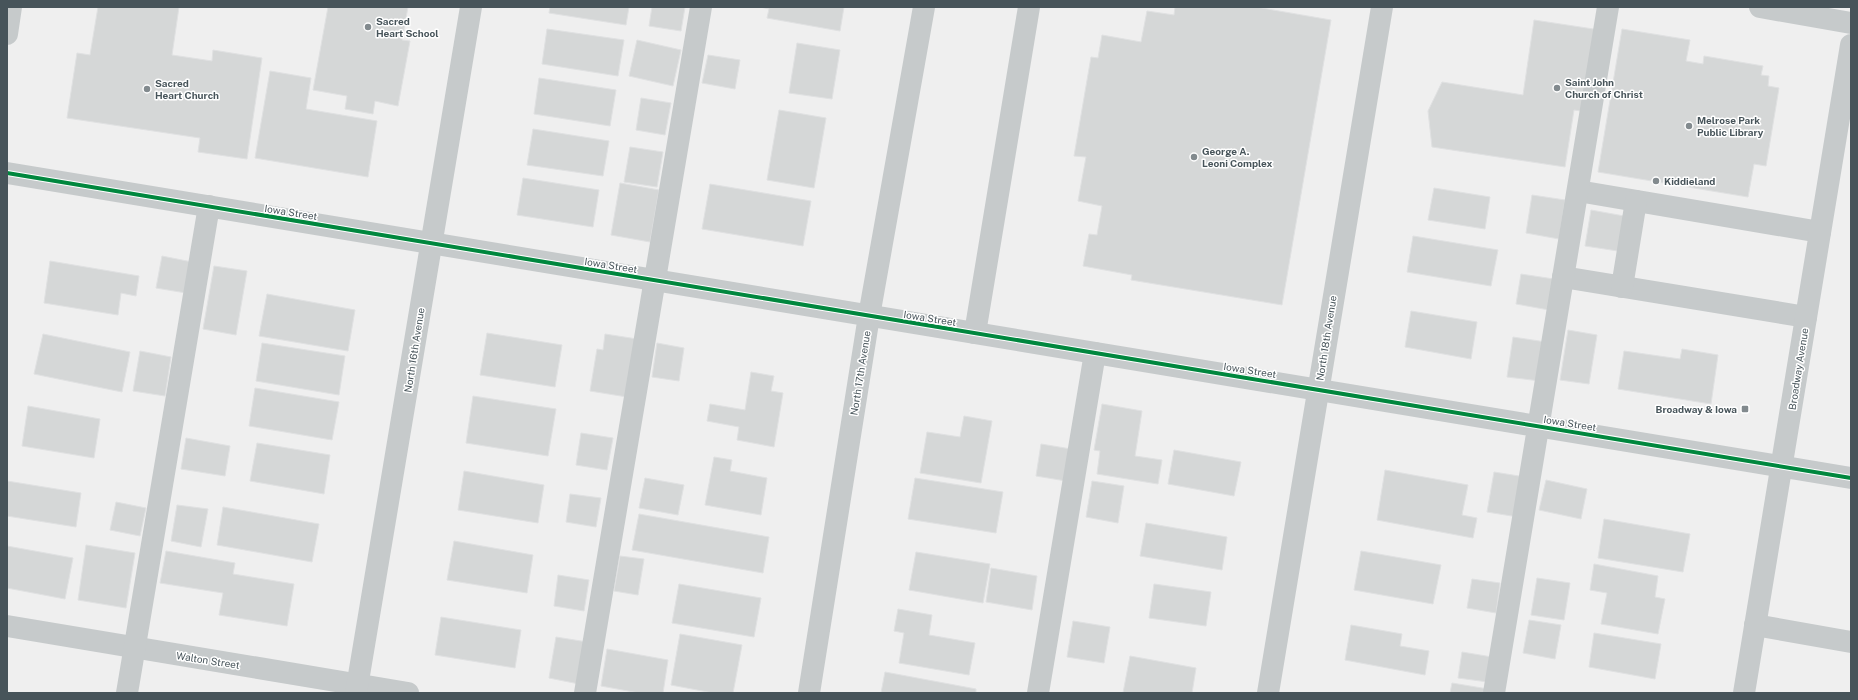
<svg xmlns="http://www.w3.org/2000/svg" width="1858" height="700" font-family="'Public Sans',sans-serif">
<rect width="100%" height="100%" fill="#efefef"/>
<!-- building -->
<g fill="#d5d7d7" stroke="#e0e1e2">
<path d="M98,7H179L172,55L212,61L213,50L262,58L247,159L198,152L200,138L67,118L77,53L90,55Z"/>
<path d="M328,7H408L402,40L410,41L398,106L375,101L373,114L345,109L347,96L313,90Z"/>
<path d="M550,7H629L626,25L549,13Z"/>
<path d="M652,7H685L681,31L649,26Z"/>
<path d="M760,7H844L840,31L767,18L769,9Z"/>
<path d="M1175,7H1256L1331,20L1282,305L1131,280L1132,275L1083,266L1089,234L1097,235L1102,206L1078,201L1086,157L1074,156L1091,57L1098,58L1102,35L1141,42L1147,11L1174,15Z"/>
<path d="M1534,20L1600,30L1588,112L1574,110L1565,167L1432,147L1428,111L1442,82L1523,95Z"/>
<path d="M547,29L624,40L618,76L542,64Z"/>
<path d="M1622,29L1690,40L1686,61L1703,64L1704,56L1763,66L1761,75L1769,76L1768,86L1779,88L1766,166L1754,164L1748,197L1598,172Z"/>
<path d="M637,40L681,50L673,86L629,76Z"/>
<path d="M797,43L840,50L832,99L789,93Z"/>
<path d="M708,55L740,60L735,89L702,83Z"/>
<path d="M270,71L311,78L306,109L377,121L368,177L255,158Z"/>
<path d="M539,78L616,90L610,126L534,114Z"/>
<path d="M641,98L671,103L665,135L636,130Z"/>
<path d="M779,110L826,118L814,188L767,180Z"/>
<path d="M533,129L609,141L603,176L527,165Z"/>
<path d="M630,147L663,152L657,187L624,182Z"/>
<path d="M523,178L599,190L593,227L517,215Z"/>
<path d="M620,183L659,190L650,242L611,235Z"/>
<path d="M710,184L811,201L803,246L702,229Z"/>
<path d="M1434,188L1490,197L1485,229L1428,220Z"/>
<path d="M1532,195L1565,200L1559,239L1526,233Z"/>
<path d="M1591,210L1624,216L1618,251L1585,246Z"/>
<path d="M1413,236L1498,250L1491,286L1407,272Z"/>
<path d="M162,256L192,262L186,293L156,288Z"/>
<path d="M50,261L139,276L136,296L121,293L118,315L44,303Z"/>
<path d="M214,266L247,271L236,335L203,329Z"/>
<path d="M1521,274L1554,279L1549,310L1516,304Z"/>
<path d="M267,294L355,310L348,351L259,336Z"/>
<path d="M1411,311L1477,322L1471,359L1405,347Z"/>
<path d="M1568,330L1597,335L1589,384L1560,380Z"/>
<path d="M487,333L562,345L555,387L480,375Z"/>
<path d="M43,334L130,352L122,392L34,374Z"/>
<path d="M605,334L637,339L627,397L590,391L597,349L603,350Z"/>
<path d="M1513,337L1546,342L1540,381L1507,377Z"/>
<path d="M262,343L345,356L339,395L256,381Z"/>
<path d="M657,343L684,348L679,381L652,377Z"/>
<path d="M1682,349L1718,355L1711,404L1618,389L1624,351L1680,359Z"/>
<path d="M140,351L171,357L165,396L133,391Z"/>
<path d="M751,372L774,376L771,391L783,393L774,447L737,440L739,427L707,421L710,404L745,410Z"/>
<path d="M255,388L339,402L332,440L249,426Z"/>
<path d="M473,396L556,409L548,456L466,443Z"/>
<path d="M1102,404L1142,411L1135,456L1162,460L1158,484L1097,474L1100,451L1094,450Z"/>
<path d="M28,406L100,419L94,458L22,446Z"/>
<path d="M964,416L992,421L981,483L920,473L927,432L960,437Z"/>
<path d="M581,433L613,438L607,470L576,465Z"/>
<path d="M186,438L230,446L225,476L181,469Z"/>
<path d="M257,443L330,455L324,494L250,481Z"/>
<path d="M1041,444L1071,449L1066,481L1036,476Z"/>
<path d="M1174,450L1241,462L1234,496L1168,484Z"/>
<path d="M714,457L732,460L730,471L767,478L761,515L705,505Z"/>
<path d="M1385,470L1468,485L1462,515L1477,518L1473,538L1377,520Z"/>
<path d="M464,471L544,485L538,523L458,510Z"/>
<path d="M1494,472L1525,477L1518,517L1487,512Z"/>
<path d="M645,478L684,485L678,515L639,508Z"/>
<path d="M915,478L1003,492L996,533L908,519Z"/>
<path d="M1546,480L1587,489L1581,519L1539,510Z"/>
<path d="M7,481L81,493L76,527L7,516Z"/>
<path d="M1092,481L1124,486L1118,523L1086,517Z"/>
<path d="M570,494L601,498L596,527L566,522Z"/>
<path d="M116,502L146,508L140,536L110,530Z"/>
<path d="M177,505L208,509L201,547L171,541Z"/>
<path d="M223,507L319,524L312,562L217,545Z"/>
<path d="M639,514L769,537L763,573L632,550Z"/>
<path d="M1604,519L1690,534L1683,572L1598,558Z"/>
<path d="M1146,523L1227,537L1222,570L1140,556Z"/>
<path d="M454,541L533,555L527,593L447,580Z"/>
<path d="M86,545L135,553L126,608L78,600Z"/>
<path d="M7,546L73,558L65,599L7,588Z"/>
<path d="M166,551L235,563L233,574L294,584L287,626L219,615L223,593L160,583Z"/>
<path d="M1361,551L1441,565L1433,604L1354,590Z"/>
<path d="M916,552L990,564L983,603L909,590Z"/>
<path d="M620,556L644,559L638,595L614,591Z"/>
<path d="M1594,564L1658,576L1655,597L1665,599L1658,634L1601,624L1607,593L1590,590Z"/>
<path d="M991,568L1037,576L1032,610L986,602Z"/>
<path d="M558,575L589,580L584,611L554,606Z"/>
<path d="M1537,578L1570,583L1564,620L1531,615Z"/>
<path d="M1472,579L1500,583L1496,613L1467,608Z"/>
<path d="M679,584L761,598L754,637L672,623Z"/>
<path d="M1154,584L1211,592L1206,626L1149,618Z"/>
<path d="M898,609L932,615L929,635L975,643L969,675L899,663L904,633L894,631Z"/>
<path d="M441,617L521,630L515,668L435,655Z"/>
<path d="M1529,620L1561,625L1555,659L1523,653Z"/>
<path d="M1073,621L1110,627L1104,663L1067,657Z"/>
<path d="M1351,625L1402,634L1400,646L1429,651L1425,675L1345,660Z"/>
<path d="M1594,633L1661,644L1655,679L1589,667Z"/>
<path d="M680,634L742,645L733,693H713L671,685Z"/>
<path d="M556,637L587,642L579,684L549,678Z"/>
<path d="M607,649L668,660L663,693H639L601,686Z"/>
<path d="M1462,652L1492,657L1488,682L1458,678Z"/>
<path d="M1130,656L1196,668L1192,693H1123Z"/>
<path d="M885,672L976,689V693H881Z"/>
<path d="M1452,683L1488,689L1487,693H1450Z"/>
</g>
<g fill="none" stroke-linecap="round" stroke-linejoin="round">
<!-- minor -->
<g stroke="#c6cacb" stroke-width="22">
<path d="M1760,7L1851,23"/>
<path d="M7,34L11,7"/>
<path d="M7,173L1851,478"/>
<path d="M1578,191L1820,232"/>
<path d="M1563,277L1806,317"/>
<path d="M1622,287L1636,201"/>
<path d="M975,333L1029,7"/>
<path d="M1755,625L1851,642"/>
<path d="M7,626L408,693"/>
<path d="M127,693L209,206"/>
<path d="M356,693L471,7"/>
<path d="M585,693L701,7"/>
<path d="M809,693L869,316L924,7"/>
<path d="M1038,693L1095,353"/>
<path d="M1268,693L1382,7"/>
<path d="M1494,693L1608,7"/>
<path d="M1744,693L1851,45"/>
</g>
<defs>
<path id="cycleway" d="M7,173L1851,478"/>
</defs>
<!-- cycleway casing -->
<use href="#cycleway" stroke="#fff" stroke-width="6"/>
<!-- cycleway -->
<use href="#cycleway" stroke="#00873e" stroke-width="4"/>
</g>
<!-- markers -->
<g fill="#828a8e" stroke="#fff" stroke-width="1.5">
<circle cx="368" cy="27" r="4"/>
<circle cx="1557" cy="88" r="4"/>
<circle cx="147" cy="89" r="4"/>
<circle cx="1689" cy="126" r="4"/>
<circle cx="1194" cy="157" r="4"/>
<circle cx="1656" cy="181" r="4"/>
<rect x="1741" y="405" width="8" height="8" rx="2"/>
</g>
<g text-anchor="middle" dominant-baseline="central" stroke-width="3" stroke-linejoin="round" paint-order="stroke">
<!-- poi labels -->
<g font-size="10" font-weight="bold" fill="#47545a" stroke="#fff" text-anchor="start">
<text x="376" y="21">Sacred<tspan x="376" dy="12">Heart School</tspan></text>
<text x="1565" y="82">Saint John<tspan x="1565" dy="12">Church of Christ</tspan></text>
<text x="155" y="83">Sacred<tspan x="155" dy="12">Heart Church</tspan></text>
<text x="1697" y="120">Melrose Park<tspan x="1697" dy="12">Public Library</tspan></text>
<text x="1202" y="151">George A.<tspan x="1202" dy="12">Leoni Complex</tspan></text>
<text x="1664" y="181">Kiddieland</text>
<text x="1737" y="409" text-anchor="end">Broadway &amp; Iowa</text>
</g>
<!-- street labels -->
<g font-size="10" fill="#47545a" stroke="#fff">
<text transform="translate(291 212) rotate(9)">Iowa Street</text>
<text transform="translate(611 265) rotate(9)">Iowa Street</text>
<text transform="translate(930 318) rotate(9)">Iowa Street</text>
<text transform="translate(1326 338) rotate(-81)">North 18th Avenue</text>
<text transform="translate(414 350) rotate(-81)">North 16th Avenue</text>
<text transform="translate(1798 369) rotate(-81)">Broadway Avenue</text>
<text transform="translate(1250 370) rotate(9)">Iowa Street</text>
<text transform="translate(860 373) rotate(-81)">North 17th Avenue</text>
<text transform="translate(1570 423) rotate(9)">Iowa Street</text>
<text transform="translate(208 660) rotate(9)">Walton Street</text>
</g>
</g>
<!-- border -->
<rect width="1858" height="700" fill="none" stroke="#47545a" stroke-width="16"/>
</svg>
